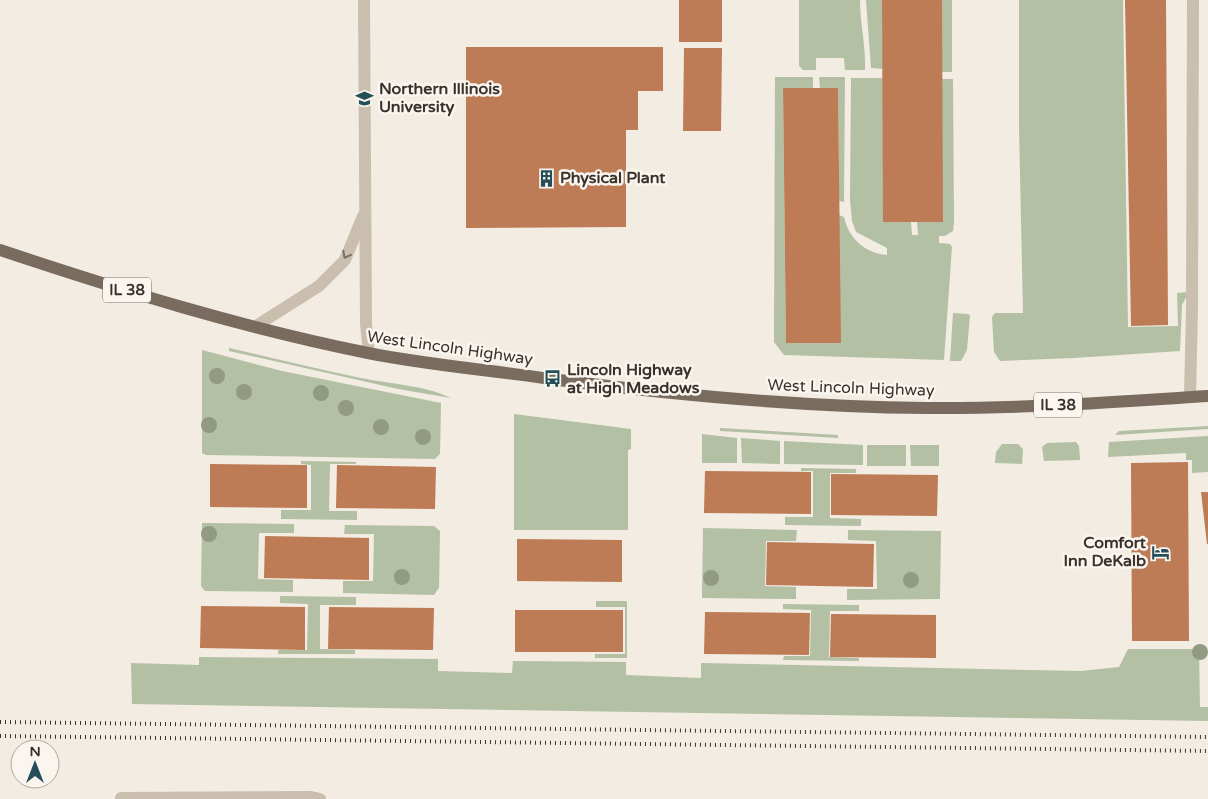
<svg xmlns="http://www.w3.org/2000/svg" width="1208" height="799" font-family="'Varela Round',sans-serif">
<rect width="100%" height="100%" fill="#f2ece2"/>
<!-- green -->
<g fill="#b3c0a3">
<path d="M799,0H860C860,24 866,46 865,70H845L844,58H816V70H803L799,66Z"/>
<path d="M866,0H882L883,69L871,68Z"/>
<rect x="942" y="0" width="10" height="72"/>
<path d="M1019,0H1123L1128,327L1178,326L1177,293L1189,292L1182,305L1180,351L1074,358L1000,361L994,352L992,317L995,313H1023L1019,128Z"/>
<path d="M775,77H813V88L783,89L786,342L839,215L844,217C849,239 865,253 887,255V248L856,232L852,221L850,200L851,78H883V222H911L912,235H918L917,222L942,79H953L954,222L953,231L945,236H939V243L950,244L952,247L944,360L784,355L774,342Z"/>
<path d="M819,77H845L844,202L839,201L838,88H820Z"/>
<path d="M953,313L968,314L970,315L967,350L961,361H950Z"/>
<path d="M229,348C273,358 317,369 361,378C390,384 424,385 451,398L398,389L229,351Z"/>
<path d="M202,350L282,371L441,403L440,454L435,459L206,455L202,453Z"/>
<path d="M514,414L631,429V449L628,450V530H514Z"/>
<path d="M1208,426V429L1115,435L1119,431Z"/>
<path d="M720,428L838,435V438L720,431Z"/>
<path d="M702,434L737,438V463H702Z"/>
<path d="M1208,436V472L1192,473V460H1186V453L1108,457L1109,442Z"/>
<path d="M741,438L780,441V464L742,463Z"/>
<path d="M784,441L863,445V465L784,464Z"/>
<path d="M1076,442L1079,446L1080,460L1044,461L1042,447L1047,443Z"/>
<path d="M1002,444H1018L1023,449L1022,464L995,463L996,452Z"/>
<rect x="867" y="445" width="39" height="21"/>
<path d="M910,445H939V466H911Z"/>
<path d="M301,461L356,462V464H330L329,511H357V520L281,519V510H311V465L301,464Z"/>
<path d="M801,468L856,469V473H830V518L861,519V526L785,525V517H813V471H801Z"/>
<path d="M202,523L294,524V533H259L258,579L293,580V592L205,591L201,586Z"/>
<path d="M345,525L434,526L440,531L439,588L434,595L343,593V581H373L374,534H344Z"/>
<path d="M703,528L797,530L796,541H766L765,586L796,587V599L702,598Z"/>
<path d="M848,530L941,531L940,599L847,600V589H877L876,541L848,540Z"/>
<path d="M280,596L356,597V605H320V649L355,650V654H278V650H307L308,604L280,603Z"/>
<path d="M596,601H627V658H595V654H625V607H596Z"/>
<path d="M783,604L859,605V611H830L829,657L859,658V661L783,660L784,656H810L811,610L783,609Z"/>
<path d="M1128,649H1199L1200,707H1208V721L132,704L131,663L199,665V657L438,659V671L512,673L513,661L626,662V675L701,678V663L1081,671L1119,667Z"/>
</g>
<!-- building -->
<g fill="#bd7b56">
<rect x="679" y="0" width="43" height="42"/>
<path d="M882,0H942L943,222H883Z"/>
<path d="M1125,0H1166L1168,325L1131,326Z"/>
<path d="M466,47H663V91H638V130H626V227L466,228Z"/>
<path d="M684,48H722L721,131H683Z"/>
<path d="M783,88H838L841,343H786Z"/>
<path d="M1188,462L1189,641H1132L1131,463Z"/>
<path d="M210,464L307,465V508L210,507Z"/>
<path d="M337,465L436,467L435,509L336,508Z"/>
<path d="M705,471L811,472V514L704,513Z"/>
<path d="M831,474L938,475L937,516L831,515Z"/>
<path d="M1201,492H1208V544H1207Z"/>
<path d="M265,536L369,538V580L264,578Z"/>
<path d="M517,539L622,540V582L517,581Z"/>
<path d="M767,542L874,544L873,587L766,585Z"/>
<path d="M201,606L305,607V650L200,648Z"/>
<path d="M329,607L434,608L433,650L328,649Z"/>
<rect x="515" y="610" width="108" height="42"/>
<path d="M705,612L810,613L809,655L704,654Z"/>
<path d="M831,614L936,615V658L830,657Z"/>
</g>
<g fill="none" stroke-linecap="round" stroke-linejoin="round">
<!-- lane -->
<g stroke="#cabeae" stroke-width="12">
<path d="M1190,397L1192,308L1193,0"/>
<path d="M121,798L311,797L320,799"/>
</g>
<!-- street -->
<g stroke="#cabeae" stroke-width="12">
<path d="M364,0L366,324L369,353"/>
<path d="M256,326L319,286L345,260L363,216"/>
</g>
<!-- primary -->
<path stroke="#7a6b5f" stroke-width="12" d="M0,250C120,290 243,328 368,353C428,365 490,370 551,379C675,395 800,407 925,408C1019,409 1114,402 1208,396"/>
<!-- rail -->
<g stroke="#39322c" stroke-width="4" stroke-dasharray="1 4" stroke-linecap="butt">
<path d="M0,722L1208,737"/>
<path d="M0,736L1208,751"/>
</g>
</g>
<!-- trees -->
<g fill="#929a81">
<circle cx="217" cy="376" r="8"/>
<circle cx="244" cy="392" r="8"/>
<circle cx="321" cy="393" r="8"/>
<circle cx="346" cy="408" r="8"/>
<circle cx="209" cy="425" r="8"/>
<circle cx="381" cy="427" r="8"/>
<circle cx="423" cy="437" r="8"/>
<circle cx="209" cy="534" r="8"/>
<circle cx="402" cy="577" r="8"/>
<circle cx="711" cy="578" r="8"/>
<circle cx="911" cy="580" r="8"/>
<circle cx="1200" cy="652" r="8"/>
</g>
<!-- one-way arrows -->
<defs><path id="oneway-chevron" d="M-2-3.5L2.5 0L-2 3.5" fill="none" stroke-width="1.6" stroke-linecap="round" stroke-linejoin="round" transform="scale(1.25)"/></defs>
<use stroke="#7a7166" href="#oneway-chevron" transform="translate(346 255) rotate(118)"/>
<!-- icons -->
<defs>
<symbol id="university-bare" viewBox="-9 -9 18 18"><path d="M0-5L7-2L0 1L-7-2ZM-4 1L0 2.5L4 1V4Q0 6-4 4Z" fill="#244e58" stroke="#faf6ef" stroke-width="2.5" paint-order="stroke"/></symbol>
<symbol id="building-bare" viewBox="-9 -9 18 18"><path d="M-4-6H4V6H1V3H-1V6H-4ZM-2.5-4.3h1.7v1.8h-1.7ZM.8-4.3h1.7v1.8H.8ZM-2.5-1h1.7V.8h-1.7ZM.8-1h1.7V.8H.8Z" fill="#244e58" stroke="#faf6ef" stroke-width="2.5" paint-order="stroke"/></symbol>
<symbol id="bus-bare" viewBox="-9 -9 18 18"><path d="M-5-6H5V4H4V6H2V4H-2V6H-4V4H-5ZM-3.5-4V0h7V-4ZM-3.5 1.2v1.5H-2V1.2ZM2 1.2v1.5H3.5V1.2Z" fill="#244e58" stroke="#faf6ef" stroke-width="2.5" paint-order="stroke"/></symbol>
<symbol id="hotel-bare" viewBox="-9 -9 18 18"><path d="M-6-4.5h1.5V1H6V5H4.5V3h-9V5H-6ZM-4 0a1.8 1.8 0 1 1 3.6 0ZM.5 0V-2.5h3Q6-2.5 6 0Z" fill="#244e58" stroke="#faf6ef" stroke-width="2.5" paint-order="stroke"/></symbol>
</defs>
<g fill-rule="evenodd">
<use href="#university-bare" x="352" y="86" width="25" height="25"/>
<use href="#building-bare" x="534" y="166" width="25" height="25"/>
<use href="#bus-bare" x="540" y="366" width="25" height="25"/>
<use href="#hotel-bare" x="1148" y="540" width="25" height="25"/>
</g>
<g text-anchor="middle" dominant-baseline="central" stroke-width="5" stroke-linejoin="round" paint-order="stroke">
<!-- shield labels -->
<g fill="#faf6ef" stroke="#736d66" stroke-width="1">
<rect x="103" y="277.5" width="48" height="25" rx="4"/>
<rect x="1034" y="392.5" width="48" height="25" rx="4"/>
</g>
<g font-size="15" font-weight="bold" fill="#39322c">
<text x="127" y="290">IL 38</text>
<text x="1058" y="405">IL 38</text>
</g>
<!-- poi labels -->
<g font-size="16" font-weight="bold" fill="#39322c" stroke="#faf6ef" text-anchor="start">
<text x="379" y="89">Northern Illinois<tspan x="379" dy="18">University</tspan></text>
<text x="560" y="178">Physical Plant</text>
<text x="567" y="370">Lincoln Highway<tspan x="567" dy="18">at High Meadows</tspan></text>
<text x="1146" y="543" text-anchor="end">Comfort<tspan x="1146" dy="18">Inn DeKalb</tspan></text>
</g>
<!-- street labels -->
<g font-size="16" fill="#39322c" stroke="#faf6ef">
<text transform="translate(450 348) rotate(8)">West Lincoln Highway</text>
<text transform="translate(851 388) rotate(2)">West Lincoln Highway</text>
</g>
</g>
<!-- north arrow -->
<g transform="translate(35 764)"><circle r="24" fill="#faf6ef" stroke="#ada8a1"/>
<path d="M0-4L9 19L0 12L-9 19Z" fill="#244e58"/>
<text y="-8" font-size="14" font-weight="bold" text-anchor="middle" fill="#39322c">N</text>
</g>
</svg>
